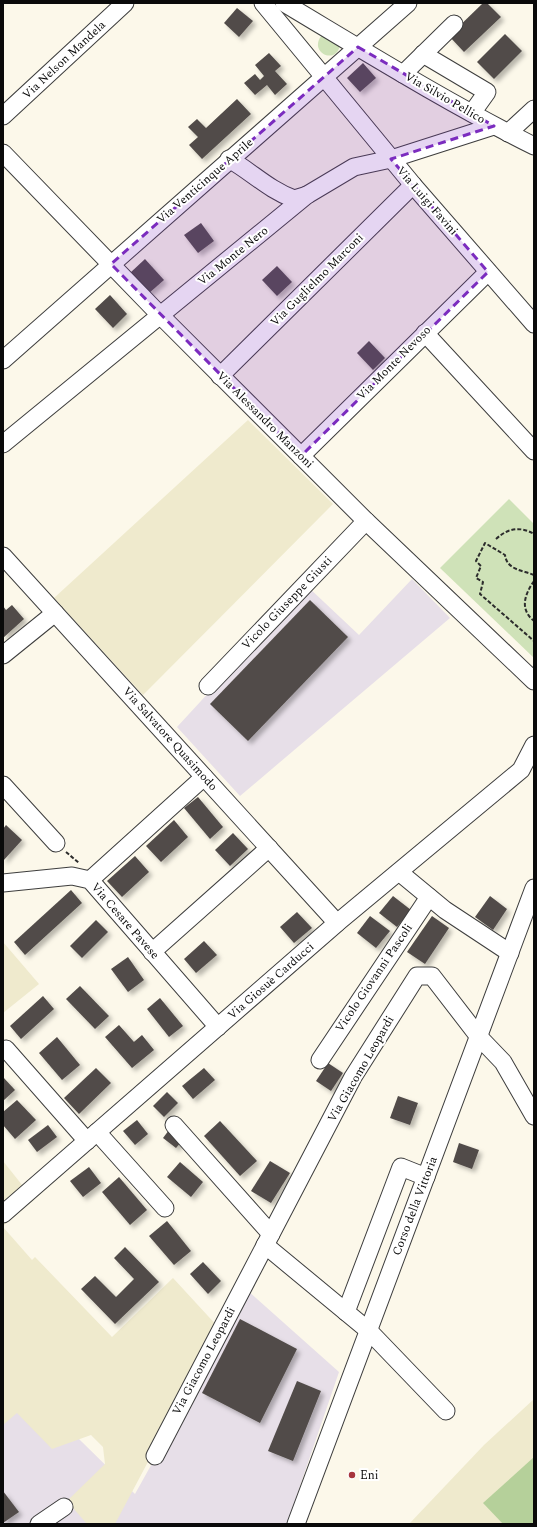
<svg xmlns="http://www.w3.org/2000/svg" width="537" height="1527" font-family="Spectral,serif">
<defs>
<filter id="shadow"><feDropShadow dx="3.5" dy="3.5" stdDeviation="2" flood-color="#0004"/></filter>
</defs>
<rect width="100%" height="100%" fill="#fcf8ea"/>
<!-- industrial -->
<g fill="#e7dfe8">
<path d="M412,579L450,618L240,796L177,727L307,586L359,635Z"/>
<path d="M248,1291L339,1372L287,1524H3V1402L27,1388L135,1494Z"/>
</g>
<!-- farmland -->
<g fill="#efeacd">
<path d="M248,420L333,504L143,695L54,598Z"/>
<path d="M3,942L39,984L3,1013Z"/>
<path d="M3,1161L34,1200L3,1226Z"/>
<path d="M3,1227L32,1260L35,1257L112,1337L173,1278L219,1328L115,1524H87L67,1501L105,1464L103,1447L91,1435L52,1449L17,1413L3,1425Z"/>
<path d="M534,1399V1524H409L484,1445Z"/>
</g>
<!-- green -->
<g fill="#cfe2b8">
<path d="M322,35L340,44C338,66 307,53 322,35Z"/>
<path d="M509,499L534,524V658L440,568Z"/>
</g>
<!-- forest -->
<path fill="#b5d09a" d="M534,1457V1524H503L483,1503Z"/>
<!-- building -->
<g fill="#514b48" filter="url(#shadow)">
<path d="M483,3H487L501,17L464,52L449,36Z"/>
<path d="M237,8L253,21L239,37L224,23Z"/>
<path d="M505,34L522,51L494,79L477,62Z"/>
<path d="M269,53L281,66L275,71L287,84L275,95L267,85L255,95L244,83L255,74L260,80L264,76L255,65Z"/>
<path d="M363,63L376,78L360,92L347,78Z"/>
<path d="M237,99L251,114L202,159L189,145L198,137L188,127L197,119L206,128Z"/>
<path d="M201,223L214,241L198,253L184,235Z"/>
<path d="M145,259L164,280L148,294L130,273Z"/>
<path d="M277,266L292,282L277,296L262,280Z"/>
<path d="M110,295L127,314L113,328L95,309Z"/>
<path d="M369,341L385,358L373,370L357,353Z"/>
<path d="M310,600L348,637L248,741L210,704Z"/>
<path d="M12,605L24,619L3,638V606L6,610Z"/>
<path d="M198,797L223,827L210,839L184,808Z"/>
<path d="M174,820L188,837L161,862L146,846Z"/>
<path d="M6,825L22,840L3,861V829Z"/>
<path d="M233,833L248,849L230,866L215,850Z"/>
<path d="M135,856L149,872L122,897L107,881Z"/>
<path d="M71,890L82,903L25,955L14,942Z"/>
<path d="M393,896L411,910L397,927L379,913Z"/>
<path d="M490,896L507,909L493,930L475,917Z"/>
<path d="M297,912L312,928L294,943L280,927Z"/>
<path d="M370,916L390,931L376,948L357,933Z"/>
<path d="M432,916L449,928L425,964L407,952Z"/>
<path d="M96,920L108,932L82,958L70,946Z"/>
<path d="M204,941L217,955L196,973L184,959Z"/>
<path d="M128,957L144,980L128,992L111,969Z"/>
<path d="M80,986L109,1016L95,1029L66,999Z"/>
<path d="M43,996L54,1009L21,1039L10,1026Z"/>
<path d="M160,998L183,1026L169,1037L147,1009Z"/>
<path d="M119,1025L134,1042L128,1047L142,1035L154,1050L132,1068L105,1037Z"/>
<path d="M57,1037L80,1065L62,1080L39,1053Z"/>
<path d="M328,1063L343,1073L331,1091L316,1081Z"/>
<path d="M96,1068L111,1083L79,1114L64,1098Z"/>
<path d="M204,1068L215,1080L193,1099L182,1086Z"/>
<path d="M3,1077L15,1090L3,1101Z"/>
<path d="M167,1092L178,1103L164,1117L153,1106Z"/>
<path d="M398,1096L418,1103L410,1125L390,1118Z"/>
<path d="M17,1100L36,1120L15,1139L3,1125V1112Z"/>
<path d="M137,1120L148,1134L135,1145L123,1131Z"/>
<path d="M220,1121L257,1161L240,1176L204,1136Z"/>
<path d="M48,1125L57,1137L37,1152L28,1140Z"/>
<path d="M169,1130L182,1141L176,1148L163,1138Z"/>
<path d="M459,1143L479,1150L472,1169L453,1162Z"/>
<path d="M270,1161L290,1173L271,1203L251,1191Z"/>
<path d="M180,1162L203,1182L191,1197L167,1177Z"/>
<path d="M89,1167L101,1183L83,1197L70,1181Z"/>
<path d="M119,1177L147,1210L130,1225L102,1192Z"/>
<path d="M167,1221L191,1251L174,1265L149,1236Z"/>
<path d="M125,1247L159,1282L115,1324L81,1289L95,1276L116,1297L134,1279L114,1258Z"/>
<path d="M203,1262L221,1281L208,1294L190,1274Z"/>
<path d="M240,1319L297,1349L260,1423L202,1393Z"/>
<path d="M297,1381L321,1391L293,1461L268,1451Z"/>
<path d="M3,1491L19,1512L3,1523Z"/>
</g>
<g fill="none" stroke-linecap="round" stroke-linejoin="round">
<defs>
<g id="minor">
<path d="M263,3L413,185L534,324"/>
<path d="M284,3C366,52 448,103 534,146"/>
<path d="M423,54L487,92L472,113"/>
<path d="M403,74L454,24"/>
<path d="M3,116L125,3"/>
<path d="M508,133L534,109"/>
<path d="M3,153L160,315L366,521L534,681"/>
<path d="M229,159C252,172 269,190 294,199L307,195"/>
<path d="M425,333L534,451"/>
<path d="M3,360L408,3"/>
<path d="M220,376L413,185"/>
<path d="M3,444L307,195L354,167L391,159L494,126"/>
<path d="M301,456L488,272"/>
<path d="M3,556L337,923"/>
<path d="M3,655L55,613"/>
<path d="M208,686L366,521"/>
<path d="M3,785L56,843"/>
<path d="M399,872L445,910L510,953"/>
<path d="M90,880L204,777"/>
<path d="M3,883L72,876L90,880L218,1027"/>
<path d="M152,952L269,848"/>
<path d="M6,1049L87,1141"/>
<path d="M320,1060L429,897"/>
<path d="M174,1125L271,1234"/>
<path d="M97,1132L165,1208"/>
<path d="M3,1214L337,923L521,770L534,745"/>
<path d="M265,1245L369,1331L446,1411"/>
<path d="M346,1312L401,1167L426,1177"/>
<path d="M155,1456L353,1077L417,976H432L479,1037L503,1062L534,1116"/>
<path d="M39,1524L64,1507"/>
<path d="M296,1524L534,888"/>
</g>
</defs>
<!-- minor casing -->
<use href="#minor" stroke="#3d3d3d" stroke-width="19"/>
<!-- path -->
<g stroke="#2c2c2c" stroke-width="2" stroke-dasharray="4 2" stroke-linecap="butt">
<path d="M496,539C508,528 520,526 534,534"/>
<path d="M534,575C522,570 507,570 505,555L485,543L476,561L481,566L476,578L483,582L480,594L534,641"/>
<path d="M534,581C525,594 519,609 534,621"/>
<path d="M66,852L79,863"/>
</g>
<!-- minor -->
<use href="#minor" stroke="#fff" stroke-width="17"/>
</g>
<!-- marked area -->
<path fill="#7b2cbf" fill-opacity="0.2" stroke="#7b2cbf" stroke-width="3" stroke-dasharray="8 5" stroke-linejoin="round" d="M358,47L494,126L391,159L488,272L301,456L111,264Z"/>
<!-- markers -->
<circle fill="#a7353f" stroke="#fff" stroke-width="1.5" cx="352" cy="1475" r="4"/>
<g text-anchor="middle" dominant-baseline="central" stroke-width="4" stroke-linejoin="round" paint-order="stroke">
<!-- street labels -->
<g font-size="12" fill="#0a0a0a" stroke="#fff">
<text transform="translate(64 60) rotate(-43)">Via Nelson Mandela</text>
<text transform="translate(445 98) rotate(30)">Via Silvio Pellico</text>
<text transform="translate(205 181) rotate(-41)">Via Venticinque Aprile</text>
<text transform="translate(427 201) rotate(49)">Via Luigi Favini</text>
<text transform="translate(233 256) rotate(-39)">Via Monte Nero</text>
<text transform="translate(317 280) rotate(-45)">Via Guglielmo Marconi</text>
<text transform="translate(394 363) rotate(-45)">Via Monte Nevoso</text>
<text transform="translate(265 420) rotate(45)">Via Alessandro Manzoni</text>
<text transform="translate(287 603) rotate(-46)">Vicolo Giuseppe Giusti</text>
<text transform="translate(170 739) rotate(48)">Via Salvatore Quasimodo</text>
<text transform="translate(125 921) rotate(49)">Via Cesare Pavese</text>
<text transform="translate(374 978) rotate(-56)">Vicolo Giovanni Pascoli</text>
<text transform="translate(271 981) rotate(-41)">Via Giosuè Carducci</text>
<text transform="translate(361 1069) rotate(-60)">Via Giacomo Leopardi</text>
<text transform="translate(415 1206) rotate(-69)">Corso della Vittoria</text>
<text transform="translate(204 1361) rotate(-62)">Via Giacomo Leopardi</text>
</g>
<!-- poi labels -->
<g font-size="12" fill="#0a0a0a" stroke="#fff" text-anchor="start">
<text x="360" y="1475">Eni</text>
</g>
</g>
<!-- border -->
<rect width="537" height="1527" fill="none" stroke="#0a0a0a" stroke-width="8"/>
</svg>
